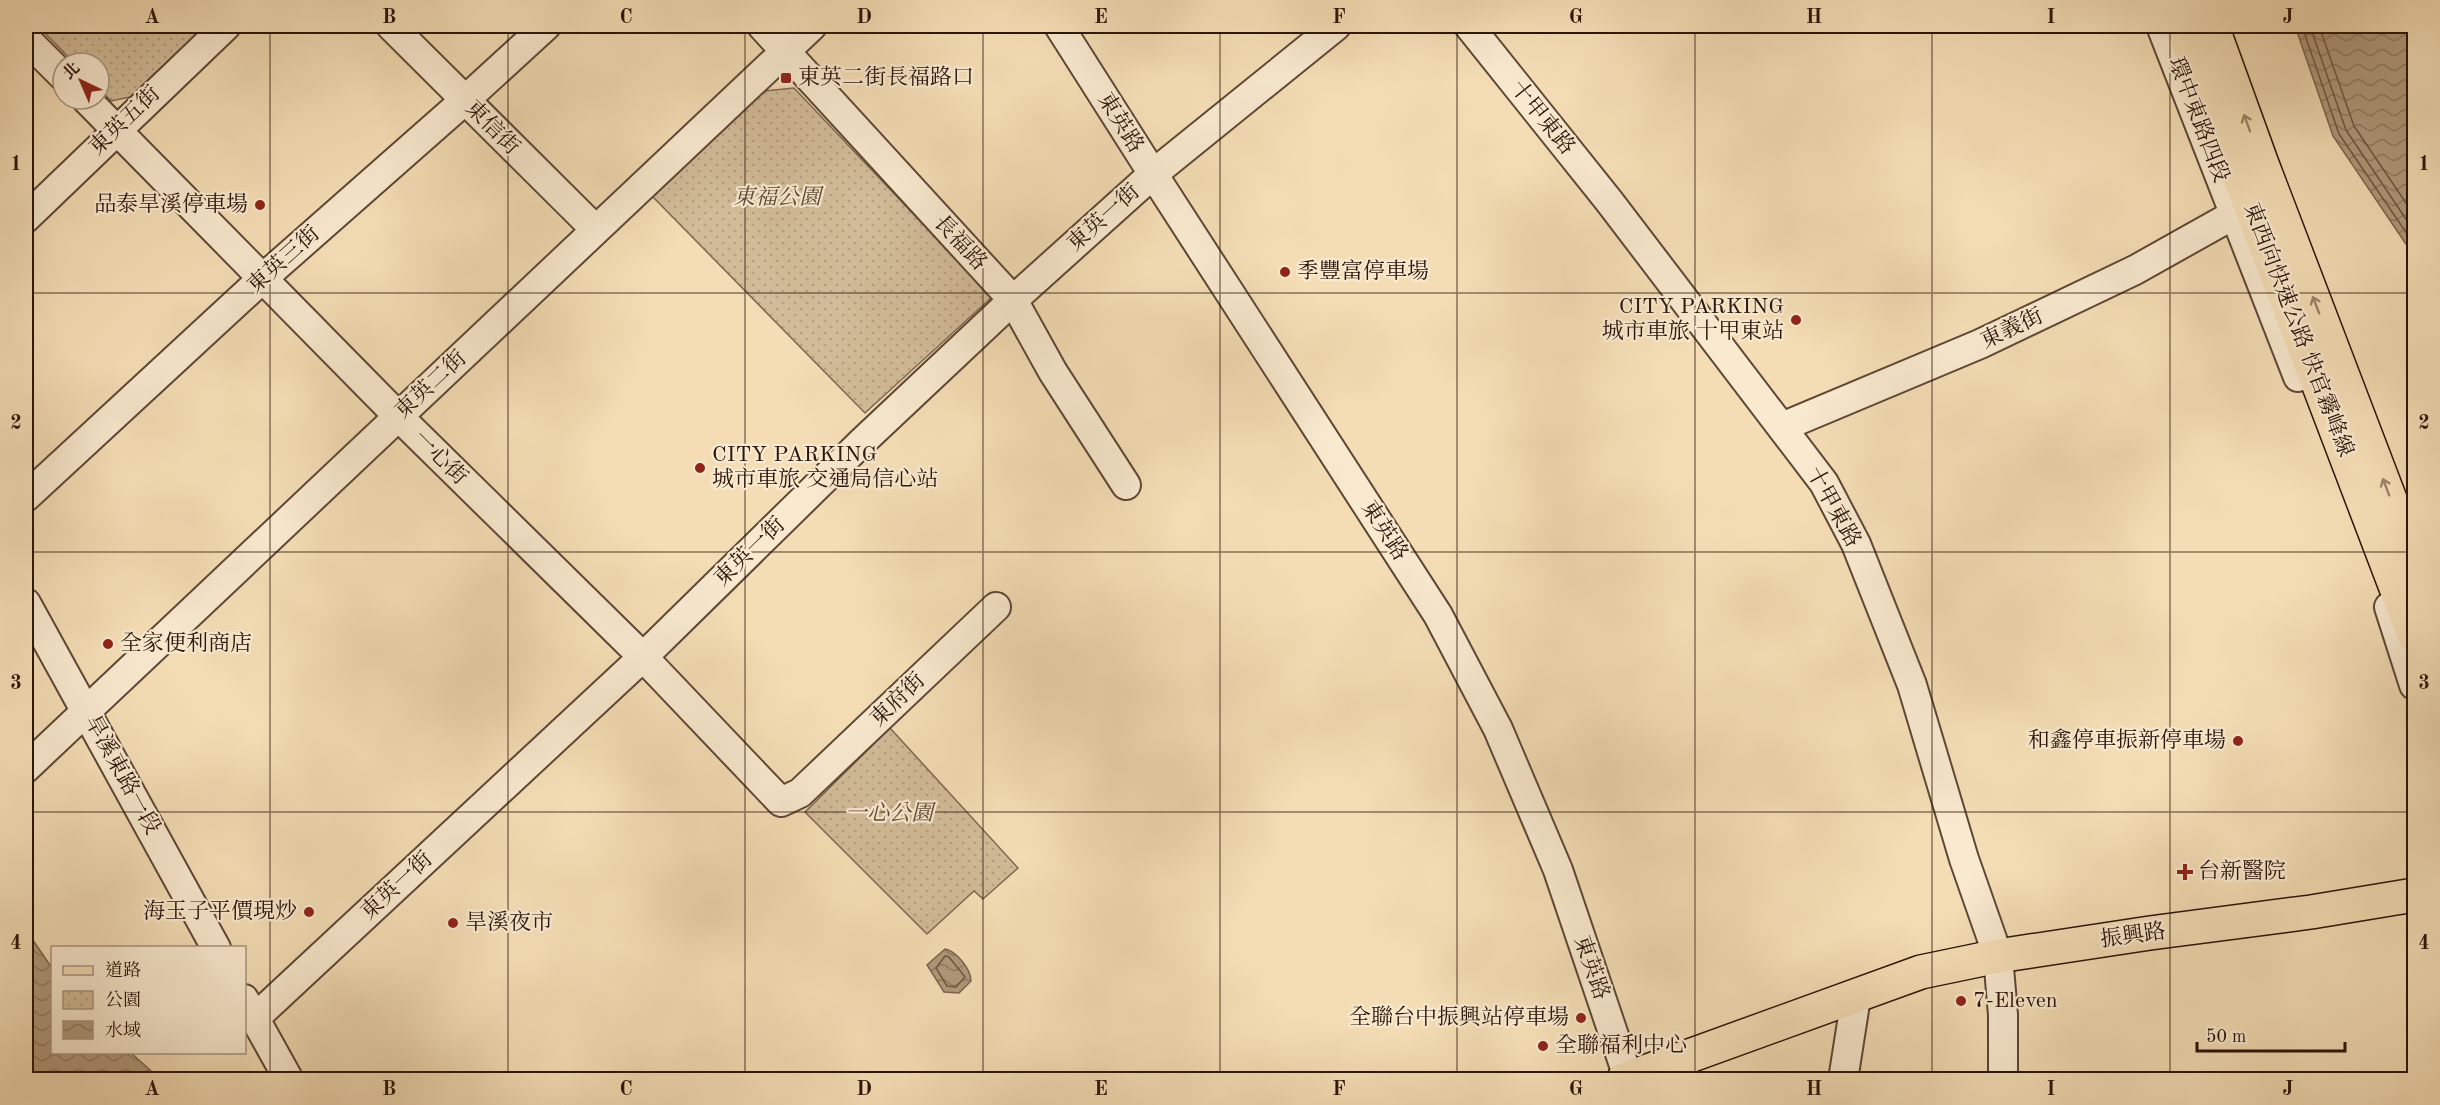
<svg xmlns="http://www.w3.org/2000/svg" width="2440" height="1105" font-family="'Old Standard TT','Noto Serif TC',serif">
<defs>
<pattern id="park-dots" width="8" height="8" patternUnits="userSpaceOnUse" patternTransform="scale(1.5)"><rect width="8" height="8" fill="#d2bb98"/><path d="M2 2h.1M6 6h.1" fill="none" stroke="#b4a082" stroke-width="1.8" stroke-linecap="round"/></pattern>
<pattern id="water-waves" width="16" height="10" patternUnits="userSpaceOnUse" patternTransform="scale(1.5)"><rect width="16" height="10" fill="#b0997b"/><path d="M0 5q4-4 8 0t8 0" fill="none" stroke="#8f7c63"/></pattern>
</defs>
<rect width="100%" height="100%" fill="#f4ddb5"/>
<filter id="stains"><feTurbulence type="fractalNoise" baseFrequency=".00333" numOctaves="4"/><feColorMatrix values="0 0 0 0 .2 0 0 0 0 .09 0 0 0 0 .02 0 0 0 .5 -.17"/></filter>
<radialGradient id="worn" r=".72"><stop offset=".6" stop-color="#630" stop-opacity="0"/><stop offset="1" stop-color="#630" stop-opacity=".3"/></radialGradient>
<!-- park -->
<g fill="url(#park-dots)" stroke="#7e6851" stroke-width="1.5">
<path d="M38,26H205L130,97L111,101L99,88V63H74Z"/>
<path d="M794,88L992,297L865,413L652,196L764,91Z"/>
<path d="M890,728L1018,868L983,899L974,891L927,934L805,812Z"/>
</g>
<!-- water -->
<g fill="url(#water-waves)" stroke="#7b644e" stroke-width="1.5">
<path d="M2295,26H2414V256L2333,136Z"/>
<path d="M26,930L52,968V1052L131,1053L160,1079H26Z"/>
<path d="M945,949C956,951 971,969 971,981L959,993L944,992L927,965Z"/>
</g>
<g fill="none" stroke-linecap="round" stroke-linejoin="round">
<!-- shore -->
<g stroke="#6e5742" stroke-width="1.5">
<path d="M2302,26L2339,134L2414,244"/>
<path d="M2310,26L2346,130L2414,231"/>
<path d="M2319,26L2354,126L2414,215"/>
<path d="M945,956L949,957L965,977L956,987L947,986L936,968Z"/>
</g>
<defs>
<g id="minor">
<path d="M391,26L595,229"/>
<path d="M762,26L1013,300L1053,372L1126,485"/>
<path d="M1059,26L1153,174L1438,615L1498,729L1558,870L1628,1077"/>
<path d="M1469,26L1609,201L1824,483L1856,544L1912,685L1964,859L1998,956L2003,1015V1080"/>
<path d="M2161,26L2298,377"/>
<path d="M26,39L63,76"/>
<path d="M86,99L398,416L643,657L781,802L800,793L996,607"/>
<path d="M26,218L226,26"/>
<path d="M1782,427L1980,344L2135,270L2235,214"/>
<path d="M26,497L262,279L464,101L546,26"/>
<path d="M26,603L216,948"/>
<path d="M2389,607L2414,685"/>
<path d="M26,768L812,26"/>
<path d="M244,999L289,1080"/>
<path d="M255,1018L643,657L862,442L1013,300L1153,174L1336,26"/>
<path d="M1843,1080L1856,997"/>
</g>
<path id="major" d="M1623,1080L1921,972L1998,956L2150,933L2311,912L2414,895"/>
<g id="highway">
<path d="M2182,26L2414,635"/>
<path d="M2212,26L2262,164L2414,562"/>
</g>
</defs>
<!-- minor casing -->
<use href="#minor" stroke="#5d4735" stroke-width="32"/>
<!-- major casing -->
<use href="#major" stroke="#2b150a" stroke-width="36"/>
<!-- highway casing -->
<use href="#highway" stroke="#2b150a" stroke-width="36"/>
<!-- minor -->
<use href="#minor" stroke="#f8e9cf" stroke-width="28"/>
<!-- major -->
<use href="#major" stroke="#f4ddb5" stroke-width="33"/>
<!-- highway -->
<use href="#highway" stroke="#f4ddb5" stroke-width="33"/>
</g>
<!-- one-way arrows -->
<defs><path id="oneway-shaft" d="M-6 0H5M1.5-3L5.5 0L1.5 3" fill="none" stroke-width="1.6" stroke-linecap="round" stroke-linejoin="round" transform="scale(1.5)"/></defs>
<g stroke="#9a8368">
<use href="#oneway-shaft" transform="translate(2247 123) rotate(-110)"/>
<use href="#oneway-shaft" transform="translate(2316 305) rotate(-111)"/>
<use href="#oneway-shaft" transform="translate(2386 487) rotate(-111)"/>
</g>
<!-- grid -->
<path fill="none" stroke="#2b150a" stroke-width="1.5" stroke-opacity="0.55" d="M270,26V1080M508,26V1080M745,26V1080M983,26V1080M1220,26V1080M1457,26V1080M1695,26V1080M1932,26V1080M2170,26V1080M26,293H2414M26,552H2414M26,812H2414"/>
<!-- markers -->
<g fill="#8f2418" stroke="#f8e9cf" stroke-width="2">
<rect x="780" y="72" width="12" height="12" rx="3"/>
<circle cx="260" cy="205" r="6"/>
<circle cx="1285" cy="272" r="6"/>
<circle cx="1796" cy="320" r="6"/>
<circle cx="700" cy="468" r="6"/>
<circle cx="108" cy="644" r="6"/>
<circle cx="2238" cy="741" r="6"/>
<path d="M2182 863h6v6h6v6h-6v6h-6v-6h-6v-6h6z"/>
<circle cx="309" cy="912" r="6"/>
<circle cx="453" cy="923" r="6"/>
<circle cx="1961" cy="1001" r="6"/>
<circle cx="1581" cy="1018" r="6"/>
<circle cx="1543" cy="1046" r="6"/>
</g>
<g text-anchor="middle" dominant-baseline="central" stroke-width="4.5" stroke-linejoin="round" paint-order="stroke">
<!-- poi labels -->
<g font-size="22" fill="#2b150a" stroke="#f8e9cf" text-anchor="start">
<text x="798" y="78">東英二街長福路口</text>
<text x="248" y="205" text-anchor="end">品泰旱溪停車場</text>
<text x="1297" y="272">季豐富停車場</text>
<text x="1784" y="307" text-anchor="end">CITY PARKING<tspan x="1784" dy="25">城市車旅 十甲東站</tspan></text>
<text x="712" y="455">CITY PARKING<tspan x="712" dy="25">城市車旅 交通局信心站</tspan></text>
<text x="120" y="644">全家便利商店</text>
<text x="2226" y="741" text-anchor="end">和鑫停車振新停車場</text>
<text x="2198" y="872">台新醫院</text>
<text x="297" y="912" text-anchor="end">海王子平價現炒</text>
<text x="465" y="923">旱溪夜市</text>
<text x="1973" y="1001">7-Eleven</text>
<text x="1569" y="1018" text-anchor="end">全聯台中振興站停車場</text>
<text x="1555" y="1046">全聯福利中心</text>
</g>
<!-- street labels -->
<g font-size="22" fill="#2b150a" stroke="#f8e9cf">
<text transform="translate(1542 118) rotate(51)">十甲東路</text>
<text transform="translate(2198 120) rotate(69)">環中東路四段</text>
<text transform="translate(125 121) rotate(-44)">東英五街</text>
<text transform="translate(1120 123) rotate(58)">東英路</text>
<text transform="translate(492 128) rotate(45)">東信街</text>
<text transform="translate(1104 218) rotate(-42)">東英一街</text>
<text transform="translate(960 243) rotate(47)">長福路</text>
<text transform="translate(284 260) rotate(-42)">東英三街</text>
<text transform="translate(2012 329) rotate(-25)">東義街</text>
<text transform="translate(2298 330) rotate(69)">東西向快速公路 快官霧峰線</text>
<text transform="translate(431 385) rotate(-43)">東英二街</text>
<text transform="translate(440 458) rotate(45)">一心街</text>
<text transform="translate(1833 507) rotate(61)">十甲東路</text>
<text transform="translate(1384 531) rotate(57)">東英路</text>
<text transform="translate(750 552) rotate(-44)">東英一街</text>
<text transform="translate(898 700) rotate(-44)">東府街</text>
<text transform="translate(122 775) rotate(61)">旱溪東路一段</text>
<text transform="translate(397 886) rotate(-43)">東英一街</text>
<text transform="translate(2133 936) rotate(-8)">振興路</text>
<text transform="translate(1591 968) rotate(71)">東英路</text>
</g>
<!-- park labels -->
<g font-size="22" font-style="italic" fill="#5d4735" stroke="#f8e9cf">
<text x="777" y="198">東福公園</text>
<text x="889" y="814">一心公園</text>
</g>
</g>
<!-- margin -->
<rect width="2440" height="1105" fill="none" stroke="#f4ddb5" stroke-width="66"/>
<!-- legend -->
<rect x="51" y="946" width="195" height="108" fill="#f8e9cf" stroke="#a69480" stroke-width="1.5"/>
<rect x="63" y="966" width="30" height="9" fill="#f4ddb5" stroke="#a69480" stroke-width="1.5"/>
<text x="105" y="976" font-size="18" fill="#2b150a">道路</text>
<rect x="63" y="991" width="30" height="18" fill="url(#park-dots)" stroke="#a69480" stroke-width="1.5"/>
<text x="105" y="1006" font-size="18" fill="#2b150a">公園</text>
<rect x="63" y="1021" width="30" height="18" fill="url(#water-waves)" stroke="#a69480" stroke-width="1.5"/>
<text x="105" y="1036" font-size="18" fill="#2b150a">水域</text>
<!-- north arrow -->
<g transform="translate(81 81) rotate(316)"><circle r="28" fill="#f8e9cf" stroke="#a69480" stroke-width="1.5"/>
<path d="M0-4.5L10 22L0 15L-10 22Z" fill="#8f2418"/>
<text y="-9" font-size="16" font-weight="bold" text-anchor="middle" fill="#2b150a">北</text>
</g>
<!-- scale -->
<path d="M2197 1042v9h148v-9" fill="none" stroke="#2b150a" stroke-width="3"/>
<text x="2206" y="1042" font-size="18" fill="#2b150a" stroke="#f8e9cf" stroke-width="4.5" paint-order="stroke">50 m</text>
<rect x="33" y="33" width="2374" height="1039" fill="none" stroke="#2b150a" stroke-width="2"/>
<g font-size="20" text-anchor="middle" font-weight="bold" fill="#2b150a">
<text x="152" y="23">A</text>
<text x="389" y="23">B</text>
<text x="626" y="23">C</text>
<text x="864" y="23">D</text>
<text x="1101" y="23">E</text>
<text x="1339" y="23">F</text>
<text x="1576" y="23">G</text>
<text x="1814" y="23">H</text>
<text x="2051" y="23">I</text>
<text x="2288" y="23">J</text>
<text x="16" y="170">1</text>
<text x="2424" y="170">1</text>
<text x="16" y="429">2</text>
<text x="2424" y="429">2</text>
<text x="16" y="689">3</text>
<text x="2424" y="689">3</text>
<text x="16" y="949">4</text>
<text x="2424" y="949">4</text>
<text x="152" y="1095">A</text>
<text x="389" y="1095">B</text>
<text x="626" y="1095">C</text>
<text x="864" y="1095">D</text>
<text x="1101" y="1095">E</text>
<text x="1339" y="1095">F</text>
<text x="1576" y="1095">G</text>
<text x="1814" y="1095">H</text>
<text x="2051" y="1095">I</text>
<text x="2288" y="1095">J</text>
</g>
<rect width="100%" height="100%" filter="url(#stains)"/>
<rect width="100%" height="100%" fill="url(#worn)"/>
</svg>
